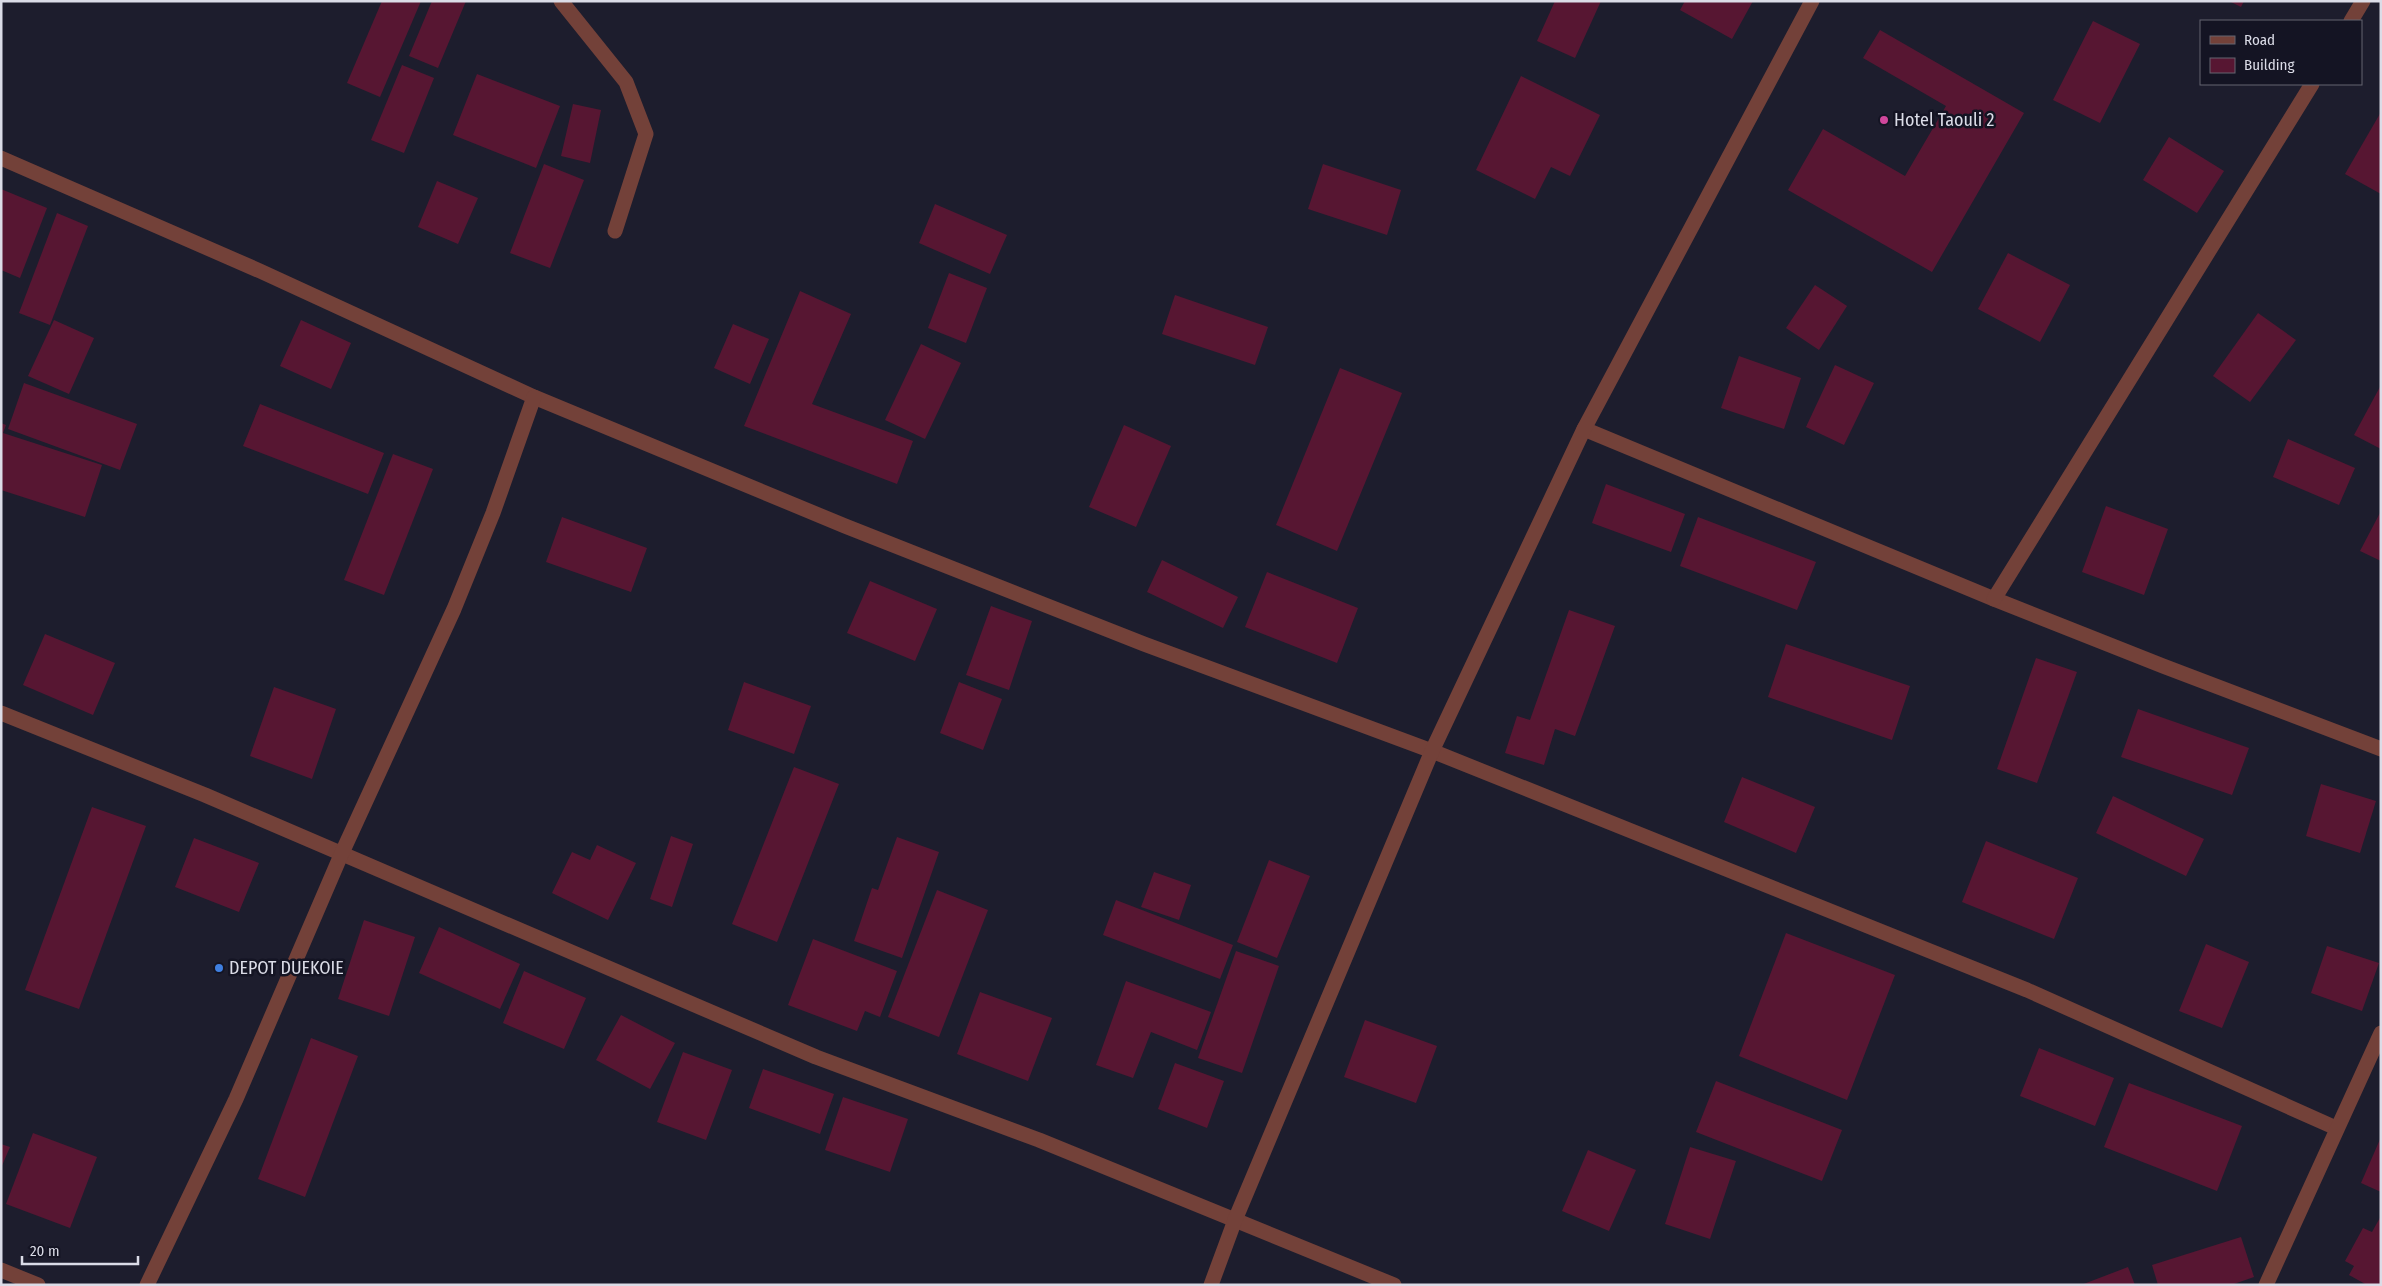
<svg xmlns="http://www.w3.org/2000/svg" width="2382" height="1286" font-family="'Fira Sans Condensed',sans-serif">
<rect width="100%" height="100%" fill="#1d1d2d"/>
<!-- building -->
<g fill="#571632">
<path d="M382,1H421L380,97L347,83Z"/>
<path d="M432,1H466L438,68L409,56Z"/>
<path d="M1555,1H1601L1575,58L1537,41Z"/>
<path d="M1685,1H1753L1732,39L1680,10Z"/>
<path d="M2229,1H2244L2241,7Z"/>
<path d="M2093,21L2140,44L2100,123L2053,100Z"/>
<path d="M1880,30L2024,113L1932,272L1788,190L1823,129L1905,176L1946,106L1863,58Z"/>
<path d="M402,65L434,78L404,153L371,140Z"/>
<path d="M477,74L560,106L536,168L453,135Z"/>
<path d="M1521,76L1600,115L1570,176L1551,167L1535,199L1476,170Z"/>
<path d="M573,104L601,110L590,163L561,156Z"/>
<path d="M2381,112V194L2345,174Z"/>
<path d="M2169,137L2224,171L2197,213L2143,180Z"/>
<path d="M544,164L584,180L550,268L510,253Z"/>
<path d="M1323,164L1401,190L1387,235L1308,209Z"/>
<path d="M437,181L478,198L458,244L418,227Z"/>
<path d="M1,189L47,208L20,278L1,270Z"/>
<path d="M935,204L1007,235L990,274L919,243Z"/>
<path d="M57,213L88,226L50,325L19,313Z"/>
<path d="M2008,253L2070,285L2040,342L1978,309Z"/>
<path d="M949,273L987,288L966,343L928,328Z"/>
<path d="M1815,285L1847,306L1819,350L1786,328Z"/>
<path d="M800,291L851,314L812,404L913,441L897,484L744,426Z"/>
<path d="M1175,295L1268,327L1255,365L1162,334Z"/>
<path d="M2258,313L2296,340L2250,402L2213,376Z"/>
<path d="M54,320L94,338L69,394L28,376Z"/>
<path d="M301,320L351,343L331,389L280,366Z"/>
<path d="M733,324L769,339L750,384L714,368Z"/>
<path d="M921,344L961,363L925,439L885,420Z"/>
<path d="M1739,356L1801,378L1784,429L1721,408Z"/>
<path d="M1835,365L1874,383L1844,445L1806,427Z"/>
<path d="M1340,368L1402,393L1337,551L1276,525Z"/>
<path d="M24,383L137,424L120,470L8,429Z"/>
<path d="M2381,385V449L2354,435Z"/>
<path d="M260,404L384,453L368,494L243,446Z"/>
<path d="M1,423L6,425L3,433L102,465L85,517L1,490Z"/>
<path d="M1124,425L1171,446L1136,527L1089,507Z"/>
<path d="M2288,439L2355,468L2339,505L2273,477Z"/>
<path d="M393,454L433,469L384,595L344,580Z"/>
<path d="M1606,484L1685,514L1671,552L1592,523Z"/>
<path d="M2106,506L2168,529L2144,595L2082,572Z"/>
<path d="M2381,511V561L2360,551Z"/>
<path d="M562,517L647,548L631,592L546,562Z"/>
<path d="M1698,517L1816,562L1797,610L1680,566Z"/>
<path d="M1162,560L1238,597L1223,628L1147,592Z"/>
<path d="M1267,572L1358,608L1337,663L1245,627Z"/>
<path d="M870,581L937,609L915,661L847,633Z"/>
<path d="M991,606L1032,621L1009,690L966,675Z"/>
<path d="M1569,610L1615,626L1575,736L1555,729L1544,765L1505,753L1517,716L1530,720Z"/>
<path d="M45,634L115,663L93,715L23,685Z"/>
<path d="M1786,644L1910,686L1892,740L1768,697Z"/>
<path d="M2036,658L2077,672L2037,783L1997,769Z"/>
<path d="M744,682L811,706L794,754L728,730Z"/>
<path d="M959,682L1002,699L983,750L940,733Z"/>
<path d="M274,687L336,709L312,779L250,756Z"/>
<path d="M2138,709L2249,748L2232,795L2121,757Z"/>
<path d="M794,767L839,784L777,942L732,924Z"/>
<path d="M1742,777L1815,807L1796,853L1724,822Z"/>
<path d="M2321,784L2376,801L2360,853L2306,836Z"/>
<path d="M2113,796L2204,839L2186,876L2096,833Z"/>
<path d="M92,807L146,826L79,1009L25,990Z"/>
<path d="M671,836L693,844L672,907L650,899Z"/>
<path d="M897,837L939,852L902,958L854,941L872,888L878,890Z"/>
<path d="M194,838L259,863L239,912L175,887Z"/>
<path d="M1986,841L2078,878L2054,939L1962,902Z"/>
<path d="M597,845L636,863L608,920L552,893L572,852L590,860Z"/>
<path d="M1269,860L1310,876L1277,958L1237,942Z"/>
<path d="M1154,872L1191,885L1179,920L1141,907Z"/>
<path d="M937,890L988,910L939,1037L888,1017Z"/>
<path d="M1116,900L1233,945L1220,979L1103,935Z"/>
<path d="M364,920L415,937L389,1016L338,999Z"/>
<path d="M439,927L520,964L500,1009L419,973Z"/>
<path d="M1786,933L1895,975L1847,1100L1739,1056Z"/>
<path d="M813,939L897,971L880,1017L865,1011L857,1031L788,1005Z"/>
<path d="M2206,944L2249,962L2222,1028L2179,1011Z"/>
<path d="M2327,946L2379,963L2362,1011L2311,993Z"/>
<path d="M1236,951L1279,966L1242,1073L1198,1058Z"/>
<path d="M524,971L586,998L564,1049L503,1023Z"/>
<path d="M1126,981L1211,1012L1197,1050L1151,1032L1133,1078L1096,1065Z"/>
<path d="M980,992L1052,1018L1028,1081L957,1054Z"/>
<path d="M621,1015L675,1043L650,1089L596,1060Z"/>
<path d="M1365,1020L1437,1046L1416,1103L1344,1077Z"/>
<path d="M311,1038L358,1056L305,1197L258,1179Z"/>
<path d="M2039,1048L2114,1078L2095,1126L2020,1096Z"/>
<path d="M683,1052L732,1070L706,1140L657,1122Z"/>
<path d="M1175,1063L1224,1081L1207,1128L1158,1109Z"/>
<path d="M763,1069L834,1094L820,1134L749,1108Z"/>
<path d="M1716,1081L1842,1130L1822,1181L1696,1132Z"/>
<path d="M2129,1083L2242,1126L2217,1191L2104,1147Z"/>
<path d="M843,1097L908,1119L890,1172L825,1150Z"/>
<path d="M33,1133L97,1157L70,1228L6,1204Z"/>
<path d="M2381,1137V1192L2361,1183Z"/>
<path d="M1,1144L10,1147L1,1168Z"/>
<path d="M1690,1147L1736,1161L1710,1239L1665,1224Z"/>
<path d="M1588,1150L1636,1170L1609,1231L1562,1211Z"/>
<path d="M2381,1216V1285H2367L2349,1275L2354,1266L2345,1261L2363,1228L2372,1232Z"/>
<path d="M2241,1237L2254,1277L2231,1285H2158L2152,1265Z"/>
<path d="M2128,1267L2135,1285H2081Z"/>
</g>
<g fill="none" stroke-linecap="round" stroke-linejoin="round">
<!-- street -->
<g stroke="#734139" stroke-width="15">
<path d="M561,1L626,82L646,134L615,231"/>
<path d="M2351,21L2363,1"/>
<path d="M1,158L260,271L534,397L845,526L1144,644L1432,751L2027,990L2336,1128"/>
<path d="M1584,429L1994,599L2163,666L2381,749"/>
<path d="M1994,599L2312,84"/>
<path d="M1,713L205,795L816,1057L1039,1140L1394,1285"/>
<path d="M1,1270L38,1285"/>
<path d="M147,1285L236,1099L341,855L454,609L493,513L534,397"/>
<path d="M1211,1285L1235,1220L1432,751L1584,429L1812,1"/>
<path d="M2266,1285L2381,1033"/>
</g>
</g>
<!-- markers -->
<circle fill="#d1479c" stroke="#141423" stroke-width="2" cx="1884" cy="120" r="5"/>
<circle fill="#3f7fe0" stroke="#141423" stroke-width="2" cx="219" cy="968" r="5"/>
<g text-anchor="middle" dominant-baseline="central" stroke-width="5" stroke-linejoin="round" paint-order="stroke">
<!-- poi labels -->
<g font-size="18" fill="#dbdce7" stroke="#141423" text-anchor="start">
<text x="1894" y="120">Hotel Taouli 2</text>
<text x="229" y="968">DEPOT DUEKOIE</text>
</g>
</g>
<!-- border -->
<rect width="2382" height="1286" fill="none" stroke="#dbdce7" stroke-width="5"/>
<!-- legend -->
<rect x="2200" y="20" width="162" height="65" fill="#141423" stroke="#646471"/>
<rect x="2210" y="36" width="25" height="8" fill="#734139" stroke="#646471"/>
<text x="2244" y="45" font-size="15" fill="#dbdce7">Road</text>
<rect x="2210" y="58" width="25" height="15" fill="#571632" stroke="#646471"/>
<text x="2244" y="70" font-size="15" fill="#dbdce7">Building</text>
<!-- scale -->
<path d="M22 1256v8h116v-8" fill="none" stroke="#dbdce7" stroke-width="2.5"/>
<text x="30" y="1256" font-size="15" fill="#dbdce7" stroke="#141423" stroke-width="4" paint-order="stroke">20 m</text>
</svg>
